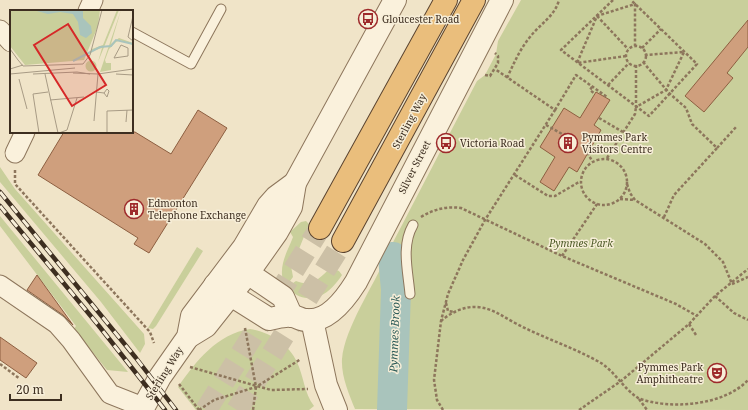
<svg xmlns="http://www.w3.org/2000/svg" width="748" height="410" font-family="'Noto Serif',serif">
<rect width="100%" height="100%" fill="#f0e4c8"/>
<!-- green -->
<g fill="#c9cf9b">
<path d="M521,0H748V410L355,409C349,394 341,376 342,359C345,326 376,283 389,250L477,81L485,75L496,54L498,41Z"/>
<path d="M0,167L15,189L144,334L145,344L140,353L101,302L0,182Z"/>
<path d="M0,216L128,372L107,370L74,329L76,326L0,226Z"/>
<path d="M306,221L309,224L299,249H295C288,262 291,263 293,277L290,281L293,283L296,281C314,288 318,278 331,268L339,271L342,275C337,283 329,292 320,296C304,303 284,292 282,275C281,261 288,250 293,237L290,232L301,222Z"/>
<path d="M197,247L203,251L156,326L153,329L148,328Z"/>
<path d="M250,329C269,332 289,344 297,362C304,377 304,393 314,406L309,410H196L178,387C196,361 217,334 250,329Z"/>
</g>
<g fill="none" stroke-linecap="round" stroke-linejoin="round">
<!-- river -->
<path stroke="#a9c4bc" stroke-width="30" d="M392,410L396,290L393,257"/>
</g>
<!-- building -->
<g fill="#cf9f7d" stroke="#8d5f41">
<path d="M748,20V47L727,73L733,78L704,112L685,96Z"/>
<path d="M596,92L610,100L594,125L601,130L577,172L569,167L554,191L540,182L555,157L540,147L564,108L580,118Z"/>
<path d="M198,110L227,128L149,253L134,244L138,238L38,175L64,132H135L171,154Z"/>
<path d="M37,275L73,325L63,315L27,290Z"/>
<path d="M0,337L37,363L26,378L0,360Z"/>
</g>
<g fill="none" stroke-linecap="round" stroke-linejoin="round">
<!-- trunk-tunnel -->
<g stroke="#ccc0a6" stroke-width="22" stroke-dasharray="22 11" stroke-linecap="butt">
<path d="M206,410L320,228"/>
<path d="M237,410L343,241"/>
</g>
<defs>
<g id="service">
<path d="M132,32L191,64L221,9"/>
<path d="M410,294C408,271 401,246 413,225"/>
</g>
<g id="minor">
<path d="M88,11L93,0"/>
<path d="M0,30L11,42"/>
<path d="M15,153L25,132"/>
<path d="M0,285L57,324L71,340L110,394L143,407"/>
</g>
<g id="tertiary">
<path d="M236,265L283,297L291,315"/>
<path d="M215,285L269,319C276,318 284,315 291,316C296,316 301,320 306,320C328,323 346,298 356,282L502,0"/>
<path d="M312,320L326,385L336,410"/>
<path d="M188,337L206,326L248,273L277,232L291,207L295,183L395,0"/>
<path d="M142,410L160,377L188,337L192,316L244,247L268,206L276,197L295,183"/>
</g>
<g id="trunk">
<path d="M320,228L446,0"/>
<path d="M343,241L474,0"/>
</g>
</defs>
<!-- service casing -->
<use href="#service" stroke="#8d765c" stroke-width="11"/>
<!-- minor casing -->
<use href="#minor" stroke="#8d765c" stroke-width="21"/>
<!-- tertiary casing -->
<use href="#tertiary" stroke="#8d765c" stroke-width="24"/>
<!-- trunk casing -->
<use href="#trunk" stroke="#5b4430" stroke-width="24"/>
<!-- path -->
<g stroke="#8d765c" stroke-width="2.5" stroke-dasharray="3 2" stroke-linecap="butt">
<path d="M613,0L561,50L649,116L697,64L631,0"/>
<path d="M597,16L628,49"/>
<circle cx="636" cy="56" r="10"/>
<path d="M642,48L661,29"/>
<path d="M626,56L577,63L597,16L635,4V46"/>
<path d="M643,62L669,93L686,108L692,124L717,148L674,195L664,217"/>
<path d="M636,65V107L666,90L684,52L645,55"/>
<path d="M485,75L490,76L498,63V56L495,53"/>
<path d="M507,78C514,63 520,49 530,37C540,24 555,16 559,0"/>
<path d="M608,85L629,63"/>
<path d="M592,87L590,90L595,94"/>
<path d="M555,110L576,75L607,97"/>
<path d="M599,118L623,132"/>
<path d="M546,125L564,135L567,133"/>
<path d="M563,140L564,135"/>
<path d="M585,148L592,161"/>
<path d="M717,148L737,126"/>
<path d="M607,158L635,114L636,107"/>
<circle cx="604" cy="182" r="23"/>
<path d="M15,170V184L150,332L154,343"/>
<path d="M515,175L548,196H555L579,182"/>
<path d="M627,184L630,193L635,200L705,244L723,262L732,284L748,277"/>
<path d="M620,199L635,200"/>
<path d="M421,217C434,209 447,206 461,208L562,256L676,304L697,316"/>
<path d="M562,256L597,204"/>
<path d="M715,296L734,313L748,320"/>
<path d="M446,303L448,311L454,312"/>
<path d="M441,321C450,313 464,306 477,307C492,308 502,316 515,323C543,338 573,347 601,363C615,372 624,389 638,398C669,410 724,406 748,380"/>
<path d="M689,324L696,335"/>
<path d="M245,328L256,387L253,410"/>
<path d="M0,364L20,379"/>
<path d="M190,367L271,390L308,389"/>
<path d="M179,384L199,410"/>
<path d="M639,399L647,410"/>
<path d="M199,410L214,400L256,387L301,359"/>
<path d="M443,410L437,400L434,380L441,321L448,294L463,260L485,220L555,110L495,69"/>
<path d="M579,410L621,381L689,324L715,296L748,269"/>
</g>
<!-- service -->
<use href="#service" stroke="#faf1dc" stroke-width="9"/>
<!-- minor -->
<use href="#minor" stroke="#faf1dc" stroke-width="19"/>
<!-- tertiary -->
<use href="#tertiary" stroke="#faf1dc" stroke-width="22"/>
<!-- trunk -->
<use href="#trunk" stroke="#eabe7c" stroke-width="22"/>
<defs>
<g id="rail">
<path d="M0,192L136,358L176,410"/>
<path d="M0,206L99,326L165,410"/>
</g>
</defs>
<!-- rail casing -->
<use href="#rail" stroke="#3d2e20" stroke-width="4.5"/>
<!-- rail -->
<use href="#rail" stroke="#f7eed8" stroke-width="3" stroke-dasharray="9" stroke-linecap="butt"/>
</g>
<!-- icons -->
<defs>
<symbol id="bus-ring" viewBox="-11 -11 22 22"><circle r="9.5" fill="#f7eed8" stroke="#9e2a2b" stroke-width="1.5"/><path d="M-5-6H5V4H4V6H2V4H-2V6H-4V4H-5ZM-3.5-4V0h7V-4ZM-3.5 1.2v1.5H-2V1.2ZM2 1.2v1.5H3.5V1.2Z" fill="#9e2a2b"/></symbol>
<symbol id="building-ring" viewBox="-11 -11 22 22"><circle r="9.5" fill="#f7eed8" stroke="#9e2a2b" stroke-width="1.5"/><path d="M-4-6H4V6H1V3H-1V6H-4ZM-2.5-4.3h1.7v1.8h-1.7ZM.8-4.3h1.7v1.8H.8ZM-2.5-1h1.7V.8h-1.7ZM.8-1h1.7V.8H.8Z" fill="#9e2a2b"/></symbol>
<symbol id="theatre-ring" viewBox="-11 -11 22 22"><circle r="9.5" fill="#f7eed8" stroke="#9e2a2b" stroke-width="1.5"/><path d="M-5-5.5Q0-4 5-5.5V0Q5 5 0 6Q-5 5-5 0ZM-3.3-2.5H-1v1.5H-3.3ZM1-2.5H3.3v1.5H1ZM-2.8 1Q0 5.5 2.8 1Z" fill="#9e2a2b"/></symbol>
</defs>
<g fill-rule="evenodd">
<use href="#bus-ring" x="357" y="8" width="22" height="22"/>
<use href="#bus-ring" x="435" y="132" width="22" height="22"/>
<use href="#building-ring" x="557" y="132" width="22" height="22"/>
<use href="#building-ring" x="123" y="198" width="22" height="22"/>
<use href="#theatre-ring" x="706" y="362" width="22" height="22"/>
</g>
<g text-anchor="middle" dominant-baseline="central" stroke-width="3" stroke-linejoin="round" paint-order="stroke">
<!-- poi labels -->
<g font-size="10" fill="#3d2e20" stroke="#f7eed8" text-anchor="start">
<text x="382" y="19">Gloucester Road</text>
<text x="582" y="137">Pymmes Park<tspan x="582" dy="12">Visitors Centre</tspan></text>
<text x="460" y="143">Victoria Road</text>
<text x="148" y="203">Edmonton<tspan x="148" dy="12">Telephone Exchange</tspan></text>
<text x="703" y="367" text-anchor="end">Pymmes Park<tspan x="703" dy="12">Amphitheatre</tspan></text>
</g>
<!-- street labels -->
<g font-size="10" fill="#3d2e20" stroke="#f7eed8">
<text transform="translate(409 121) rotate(-62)">Sterling Way</text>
<text transform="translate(414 167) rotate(-63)">Silver Street</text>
<text transform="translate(164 373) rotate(-58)">Sterling Way</text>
</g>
<!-- park labels -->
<g font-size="10" font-style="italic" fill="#4d5a26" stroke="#f7eed8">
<text x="581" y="243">Pymmes Park</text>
</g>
<!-- water labels -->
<g font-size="11" font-style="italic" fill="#2f5d5a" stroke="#f7eed8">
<text transform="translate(394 334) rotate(-88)">Pymmes Brook</text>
</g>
</g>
<!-- overview -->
<g transform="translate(10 10)">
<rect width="123" height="123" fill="#f0e4c8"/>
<path d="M0,0H90L88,16L74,50L15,55L0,36ZM107,0H109L88,52L92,38L82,41V39L93,35ZM111,0L101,34L109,28L123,33V35L110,30L106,32L99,39L95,50L96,53H101V60L90,62ZM75.5 56a5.5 5.5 0 1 1 11 0a5.5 5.5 0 1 1-11 0Z" fill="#c9cf9b"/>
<path d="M23,0H73V8L81,16L82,23L76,28L70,25L68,12L63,4L50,2L38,4Z" fill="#a9c4bc"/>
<path fill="none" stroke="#a9c4bc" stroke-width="2" d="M63,51L90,37L101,36L106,30L123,34"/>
<path fill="none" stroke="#a89b85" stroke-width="1" d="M123,6L118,27L123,31M111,35L118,38V46L104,48ZM0,39L8,50M8,50L13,56L73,54M73,54L80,45L92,0M0,59L13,55M63,63L88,64L123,59M0,64L65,58M23,64L67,62L80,64M35,64L48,123M106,64L123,65M9,69L17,99M86,82L94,83L97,79L99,81L97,87L94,83M40,90L74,87M84,111L88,64M116,112L117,100M29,123L23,84L38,82M49,123L57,120L67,88M97,123V101L123,100"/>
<path fill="#d62828" fill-opacity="0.15" stroke="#d62828" stroke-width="2" d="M58,14L96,75L62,96L24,35Z"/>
<rect width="123" height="123" fill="none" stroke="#3d2e20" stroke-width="2"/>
</g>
<!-- scale -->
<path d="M10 394v6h51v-6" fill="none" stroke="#3d2e20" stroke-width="2"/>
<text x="16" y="394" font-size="12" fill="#3d2e20" stroke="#f7eed8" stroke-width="3" paint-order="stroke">20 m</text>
</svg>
